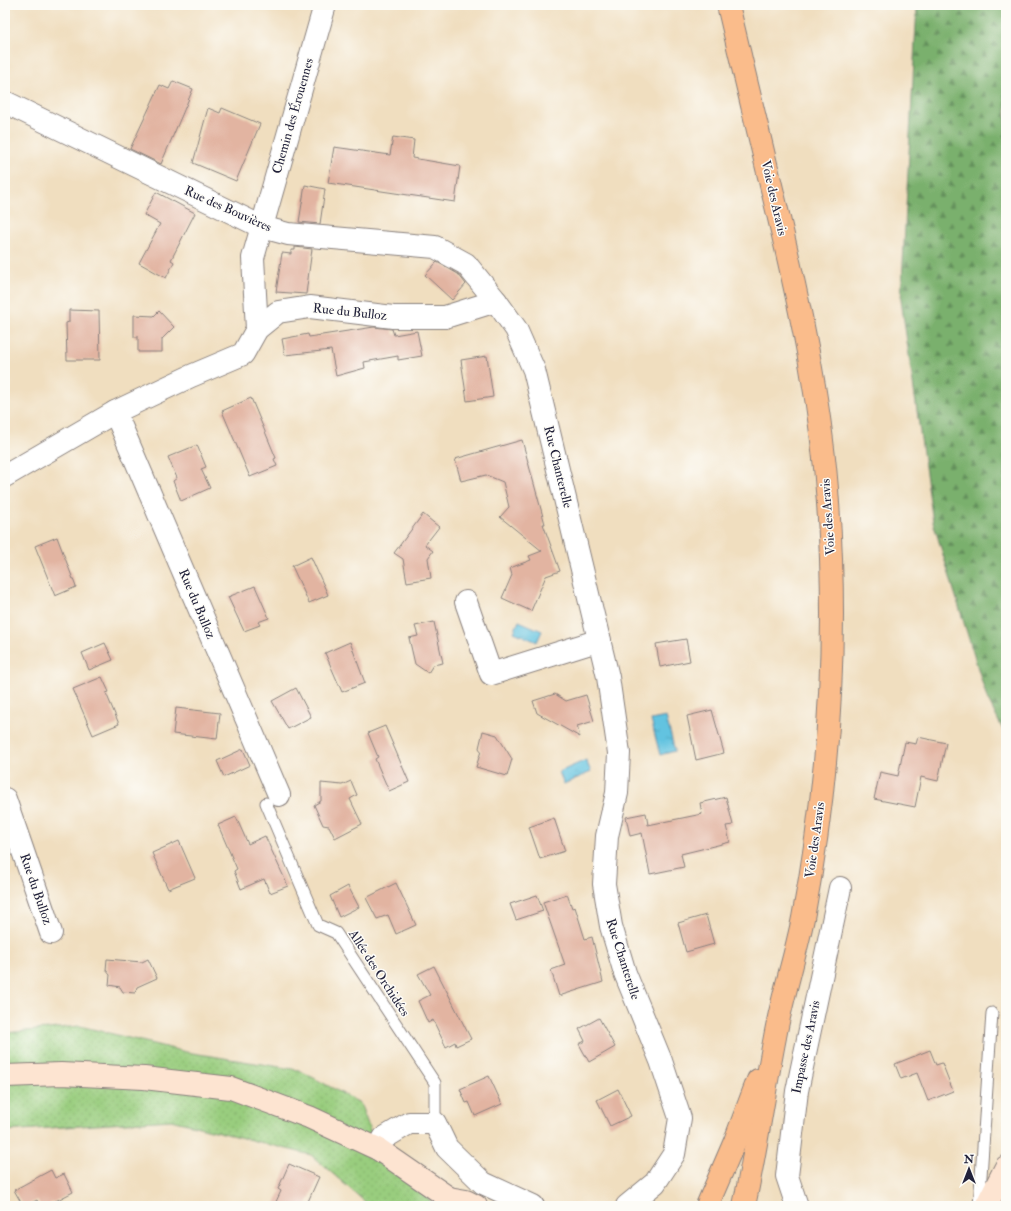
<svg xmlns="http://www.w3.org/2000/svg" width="1011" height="1211" font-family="'IM FELL Double Pica',serif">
<defs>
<pattern id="grass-dots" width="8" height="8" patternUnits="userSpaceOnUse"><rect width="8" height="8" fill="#99cd7e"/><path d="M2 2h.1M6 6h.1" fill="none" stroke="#84b06e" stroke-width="1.8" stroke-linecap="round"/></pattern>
<pattern id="forest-firs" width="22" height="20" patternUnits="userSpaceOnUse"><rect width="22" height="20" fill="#7ab06d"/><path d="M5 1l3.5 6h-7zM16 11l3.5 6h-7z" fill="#648f5b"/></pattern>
<pattern id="water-ripples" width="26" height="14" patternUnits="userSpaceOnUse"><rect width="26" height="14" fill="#62c3e0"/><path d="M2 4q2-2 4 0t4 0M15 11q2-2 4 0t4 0" fill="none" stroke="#55a7c1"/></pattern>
</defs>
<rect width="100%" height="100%" fill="#fdfcf7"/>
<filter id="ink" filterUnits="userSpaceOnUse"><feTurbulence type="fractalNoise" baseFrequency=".025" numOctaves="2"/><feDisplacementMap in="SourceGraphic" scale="8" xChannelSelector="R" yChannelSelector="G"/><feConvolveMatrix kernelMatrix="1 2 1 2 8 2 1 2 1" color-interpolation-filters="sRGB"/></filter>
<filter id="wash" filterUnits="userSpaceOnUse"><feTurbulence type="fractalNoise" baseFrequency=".012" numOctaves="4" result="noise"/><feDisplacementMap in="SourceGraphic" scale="16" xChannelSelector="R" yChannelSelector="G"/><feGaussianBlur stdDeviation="0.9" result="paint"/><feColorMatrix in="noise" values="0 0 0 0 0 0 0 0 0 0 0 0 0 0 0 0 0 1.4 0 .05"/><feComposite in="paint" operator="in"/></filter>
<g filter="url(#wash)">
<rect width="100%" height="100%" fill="#f0debf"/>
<!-- grass -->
<path fill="url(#grass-dots)" stroke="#5e785c" d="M80,1026L186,1052L299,1070L360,1103L382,1162L437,1206H370L311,1155L171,1120L5,1131V1033Z"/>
<!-- forest -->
<path fill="url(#forest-firs)" stroke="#4e6954" d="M917,5H1006V736L987,698L933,522L901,300Z"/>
<!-- water -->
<g fill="url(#water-ripples)" stroke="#42728e">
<path d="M519,621L542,631L537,642L514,632Z"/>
<path d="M666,717L675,751L660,755L651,720Z"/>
<path d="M586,760L591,772L564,784L559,772Z"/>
</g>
<g id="blocks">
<!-- building -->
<g fill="#e2b4a1">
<path d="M173,81L193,89L161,164L130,149L160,85L169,89Z"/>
<path d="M208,108L220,113L222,108L260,124L236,181L193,163Z"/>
<path d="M393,137L414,140L412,158L460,166L455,202L328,183L334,147L390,155Z"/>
<path d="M305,185L325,189L320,224L299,222Z"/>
<path d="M156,192L195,213L171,260L174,262L166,278L139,263L160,224L144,215Z"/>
<path d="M295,247L312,249L306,294L276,292L282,253L291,254V250H295Z"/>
<path d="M437,262L458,274L466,284L452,300L425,275Z"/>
<path d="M69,310L99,311L100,360H67L66,323L69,322Z"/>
<path d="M159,311L174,327L162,339V352H138V337H134V315L154,316Z"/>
<path d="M374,327L392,329L394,335L417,331L422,356L398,360V356L364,362L365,368L336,376L331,350L285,355L282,339L308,334L309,337Z"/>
<path d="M487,356L493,397L467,401L461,360Z"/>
<path d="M251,398L276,458L274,459L277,466L250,477L222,411Z"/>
<path d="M522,440L545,524H543L560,571L546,576L531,611L502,598L512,575L510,568L531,560L529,556L542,551L500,517L509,507L503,482L486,475L461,481L455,459Z"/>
<path d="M197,445L206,467L201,469L210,488L181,501L173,481L177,478L168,457Z"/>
<path d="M423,514L439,527L425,545L433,551L428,558L431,578L407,582L403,559L394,553Z"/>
<path d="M57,537L76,587L55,596L35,546Z"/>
<path d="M311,557L328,595L309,603L292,566Z"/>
<path d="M255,586L269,618L258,622L260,625L244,631L228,597Z"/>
<path d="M434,622L443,663L433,665L428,673L415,664L409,638L418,636L415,626Z"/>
<path d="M686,639L690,661L660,667L656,644Z"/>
<path d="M350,642L365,683L342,692L325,653Z"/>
<path d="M105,643L113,660L89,670L82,653Z"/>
<path d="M102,677L109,692L106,693L119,724L93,735L73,689Z"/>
<path d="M296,688L311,717L288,729L272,701Z"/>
<path d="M555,694L566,701L586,695L594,721L577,726L580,737L537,713L533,701Z"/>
<path d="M176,708L220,713L217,739L173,734Z"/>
<path d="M712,710L724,753L696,760L687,716Z"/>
<path d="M385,726L409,782L389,791L375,759L378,757L368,733Z"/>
<path d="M483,731L497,735L512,759L507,776L476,767L481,751L479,748Z"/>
<path d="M918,737L946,743L938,781L921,777L915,807L874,799L880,772L898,776L905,742L916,744Z"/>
<path d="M243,749L250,765L224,777L217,761Z"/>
<path d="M351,781L357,795L350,799L362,824L335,838L329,826L323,825L314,805L321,801V783L342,785Z"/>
<path d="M726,797L733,825L726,826L730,842L681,854L684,867L650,874L642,833L630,836L626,817L646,813L648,825L702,814L700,803Z"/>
<path d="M236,817L248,844L265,836L288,886L270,893L264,879L241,889L234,871L237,869L218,825Z"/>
<path d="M554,818L565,851L540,859L529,827Z"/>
<path d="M179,841L195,878L168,889L152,853Z"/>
<path d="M396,883L416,925L396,934L388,915L377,919L366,898Z"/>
<path d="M348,886L359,907L339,917L330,896Z"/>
<path d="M567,894L572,908L575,907L585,939L592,937L603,982L559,996L551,970L565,965L543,902Z"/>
<path d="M537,895L543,911L516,920L510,904Z"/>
<path d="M706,915L714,944L686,952L678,923Z"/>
<path d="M107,959L142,962L148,959L157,978L137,987L135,993L123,992L120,987L109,985L110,975L106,970Z"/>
<path d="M434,966L471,1039L456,1046L455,1042L446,1047L433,1020L428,1023L418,1001L430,995L418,974Z"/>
<path d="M599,1018L615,1047L589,1062L579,1044L585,1041L579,1029Z"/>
<path d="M930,1050L936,1065L942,1063L953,1091L928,1101L917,1073L901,1079L895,1064Z"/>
<path d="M489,1076L502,1104L475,1116L469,1102L466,1103L460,1089Z"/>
<path d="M618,1089L631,1116L610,1126L597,1100Z"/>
<path d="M289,1164L319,1177L306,1206H274L281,1191L278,1189Z"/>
<path d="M51,1170L55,1178L64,1174L73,1192L46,1206H40L37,1200L26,1206H23L14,1190Z"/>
</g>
</g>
</g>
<g filter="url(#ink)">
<use href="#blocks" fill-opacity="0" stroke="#89807d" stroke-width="1"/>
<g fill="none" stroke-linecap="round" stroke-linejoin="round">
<defs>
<g id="lane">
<path d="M266,803L318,925L336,933L435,1083V1123"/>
<path d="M979,1206L992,1013"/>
</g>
<g id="street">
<path d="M5,102L262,227L288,234L435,247L466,264L496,301L516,329L534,370L608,677L619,753L617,793L607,836L604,884L611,926L625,973L661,1061L680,1118L674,1154L655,1183L627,1206"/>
<path d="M257,329L253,258L325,5"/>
<path d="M115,412L279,795"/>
<path d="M5,476L115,412L191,376L243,354L257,329L278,312L310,307L393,317H445L496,301"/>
<path d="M466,602L491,674L600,640"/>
<path d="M5,799L51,933"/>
<path d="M378,1149L384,1138L409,1123H435L447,1148L483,1183L533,1206"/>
<path d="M797,1206L787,1176L797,1091L840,888"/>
</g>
<g id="secondary">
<path d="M5,1076L61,1074L144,1078L231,1088L309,1117L378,1149L449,1198L456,1206"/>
<path d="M449,1198L466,1201L476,1206"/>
<path d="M986,1206L1006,1167"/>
</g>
<g id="highway">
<path d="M728,5C746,80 764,156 782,231C803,321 822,411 828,503C838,642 829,781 803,918C795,958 782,997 775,1037C764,1093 756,1150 744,1206"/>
<path d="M707,1206L735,1141L758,1080"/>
</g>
</defs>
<!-- lane casing -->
<use href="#lane" stroke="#89807d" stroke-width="13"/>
<!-- street casing -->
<use href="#street" stroke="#89807d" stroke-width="24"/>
<!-- secondary casing -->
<use href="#secondary" stroke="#89807d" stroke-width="24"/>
<!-- highway casing -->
<use href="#highway" stroke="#89807d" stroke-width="24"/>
<!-- lane -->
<use href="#lane" stroke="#fff" stroke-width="11"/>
<!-- street -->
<use href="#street" stroke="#fff" stroke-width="22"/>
<!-- secondary -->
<use href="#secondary" stroke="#fde4d1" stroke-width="22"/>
<!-- highway -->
<use href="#highway" stroke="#fabc8b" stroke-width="22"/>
</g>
</g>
<g text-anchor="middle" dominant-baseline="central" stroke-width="3" stroke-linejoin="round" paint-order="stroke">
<!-- street labels -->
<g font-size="13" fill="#22223b" stroke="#fdfcf7">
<text transform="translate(293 116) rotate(-74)">Chemin des Érouennes</text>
<text transform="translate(774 198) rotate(77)">Voie des Aravis</text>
<text transform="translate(228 209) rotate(24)">Rue des Bouvières</text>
<text transform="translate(350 312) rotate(6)">Rue du Bulloz</text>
<text transform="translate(558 467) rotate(76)">Rue Chanterelle</text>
<text transform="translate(828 517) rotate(-94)">Voie des Aravis</text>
<text transform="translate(197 604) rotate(67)">Rue du Bulloz</text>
<text transform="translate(815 840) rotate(-82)">Voie des Aravis</text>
<text transform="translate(36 889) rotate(71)">Rue du Bulloz</text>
<text transform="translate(623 959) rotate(72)">Rue Chanterelle</text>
<text transform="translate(379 973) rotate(57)">Allée des Orchidées</text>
<text transform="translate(806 1047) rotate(-78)">Impasse des Aravis</text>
</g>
</g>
<!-- margin -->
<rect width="1011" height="1211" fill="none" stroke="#fdfcf7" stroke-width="20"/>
<!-- north arrow -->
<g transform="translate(969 1169)" stroke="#fdfcf7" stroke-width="3" paint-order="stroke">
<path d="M0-3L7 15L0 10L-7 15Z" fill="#22223b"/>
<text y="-6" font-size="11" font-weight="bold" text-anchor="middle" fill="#22223b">N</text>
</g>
</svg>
